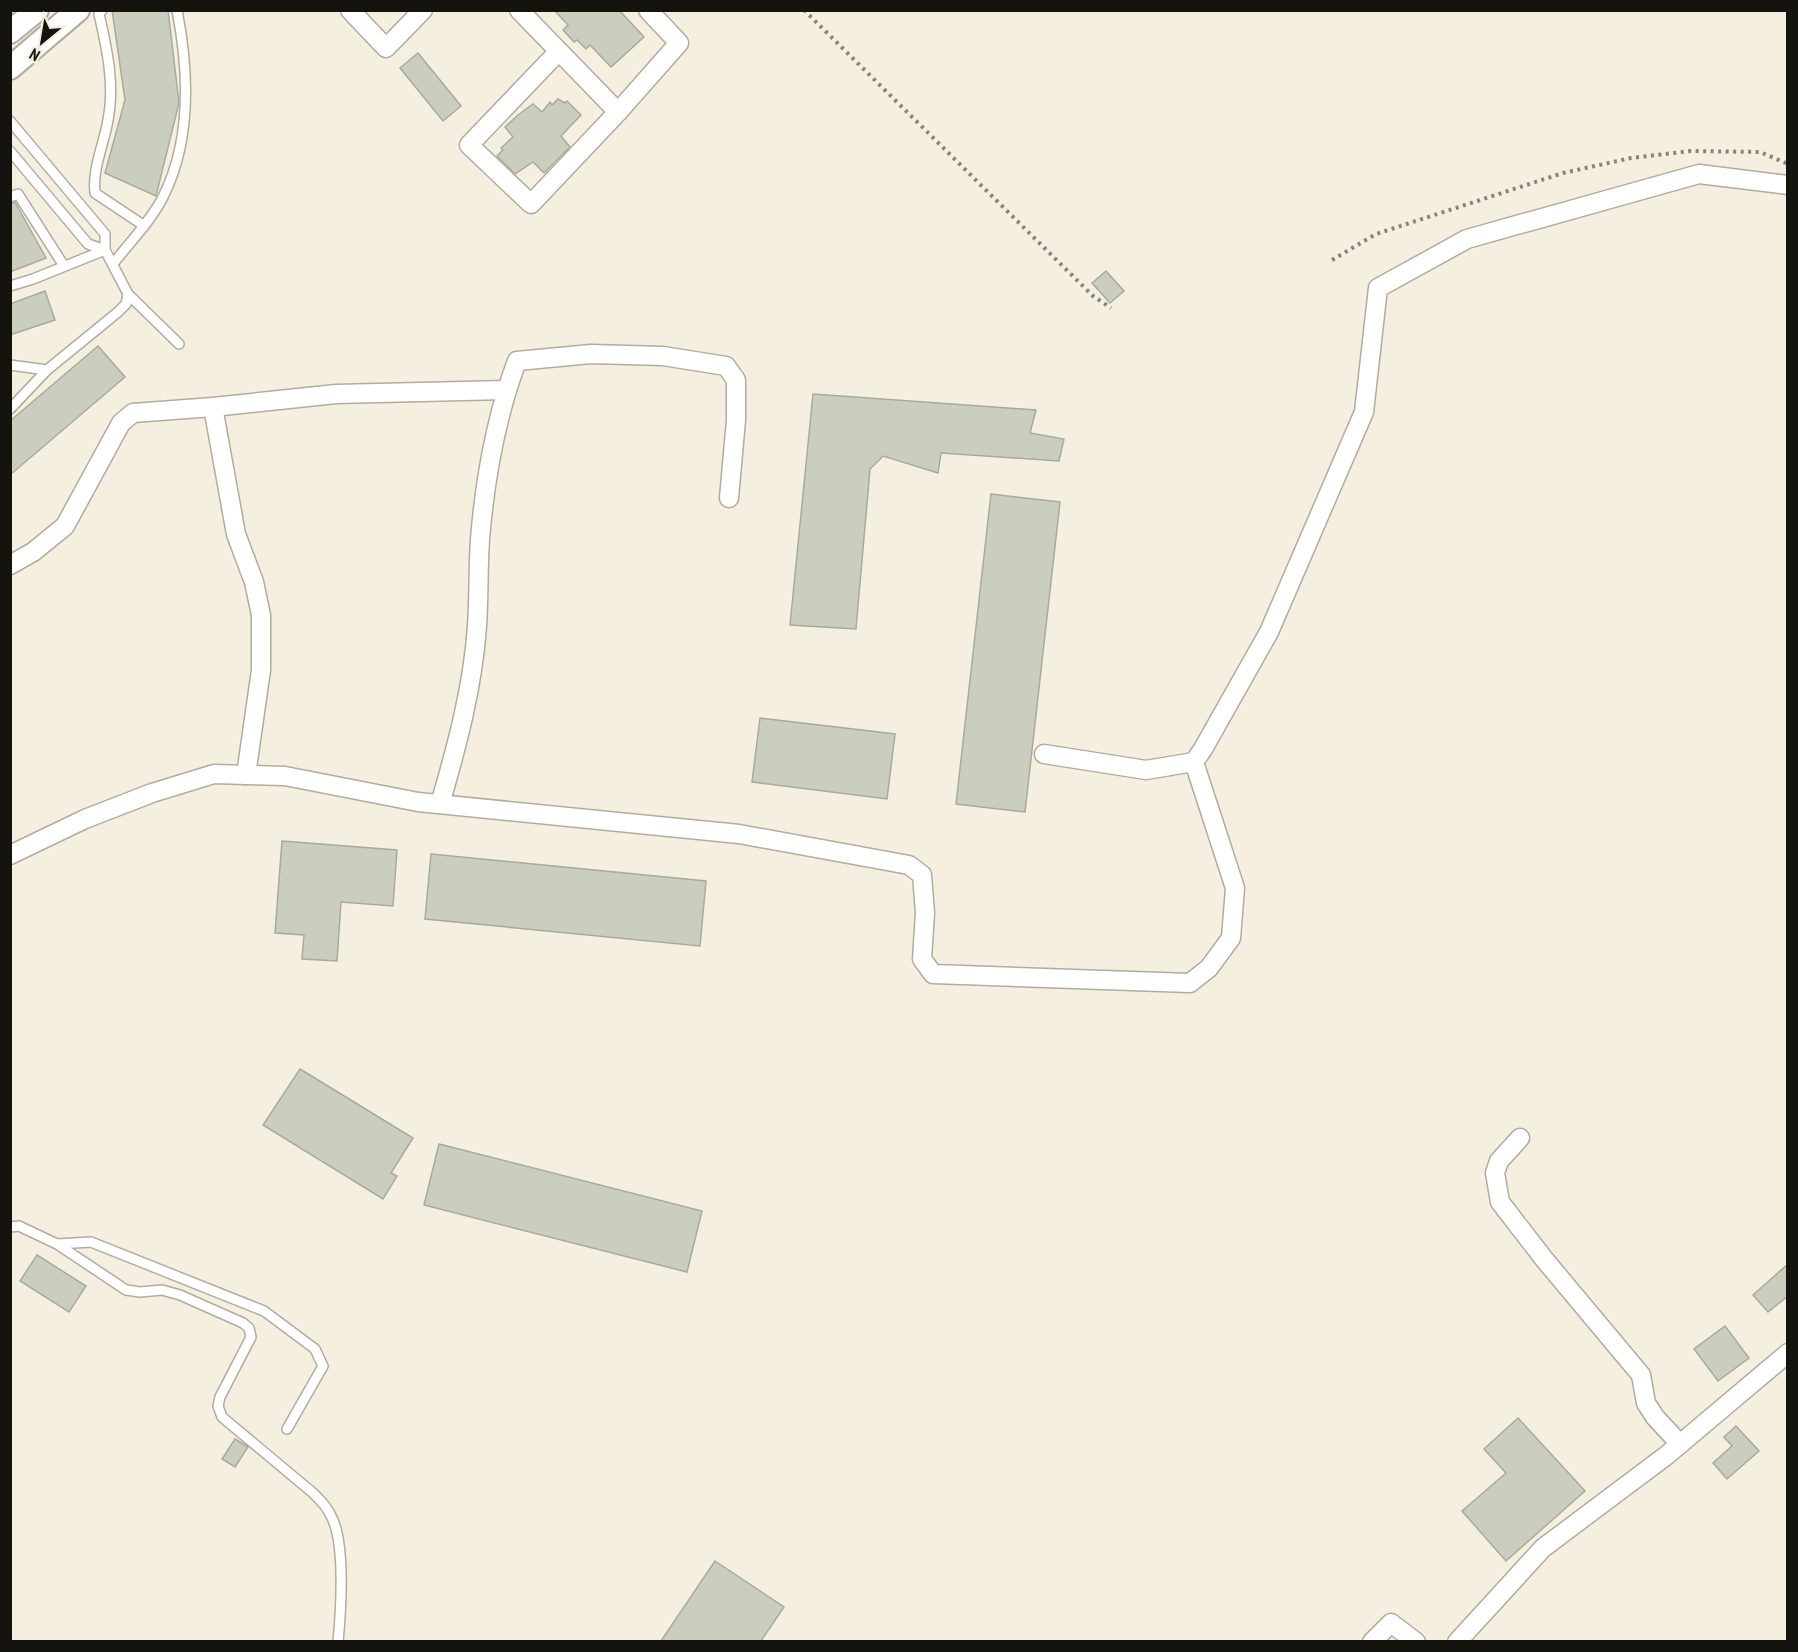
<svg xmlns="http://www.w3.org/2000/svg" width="1798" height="1652" font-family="'PT Sans Narrow',sans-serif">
<rect width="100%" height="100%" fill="#f5efe0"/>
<!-- building -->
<g fill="#cbcebf" stroke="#a7ab9c" stroke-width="1.5">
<path d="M112,10H168L179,103L156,196L105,173L125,100Z"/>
<path d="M554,10H619L644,37L611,67L590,45L586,49L577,40L574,42L563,30L568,25Z"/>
<path d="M418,53L461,106L443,121L400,68Z"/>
<path d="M558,99L565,103L567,101L581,115L561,136L570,147L544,173L533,162L515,174L497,156L503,150L501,148L513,137L505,127L518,115L533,104L542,112L550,102L552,105Z"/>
<path d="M15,202L46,258L10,272V204Z"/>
<path d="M1106,271L1124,291L1110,303L1092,283Z"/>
<path d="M45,291L55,320L10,335V304Z"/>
<path d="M98,346L125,377L10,475V421Z"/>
<path d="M813,394L1036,410L1030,433L1064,439L1059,461L941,453L938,473L883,456L870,469L856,629L790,625Z"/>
<path d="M991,494L1060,502L1025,812L956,804Z"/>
<path d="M760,718L895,734L887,799L752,782Z"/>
<path d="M282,841L397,850L393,906L341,902L337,961L302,959L304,935L275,933Z"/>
<path d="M431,854L706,881L700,946L425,919Z"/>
<path d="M300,1069L413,1138L391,1173L397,1176L383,1199L263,1125Z"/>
<path d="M439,1144L702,1211L687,1272L424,1205Z"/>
<path d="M37,1255L86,1286L69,1312L20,1281Z"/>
<path d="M1788,1264V1296L1768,1312L1753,1295Z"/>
<path d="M1725,1326L1749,1358L1718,1381L1694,1349Z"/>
<path d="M1518,1418L1585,1491L1506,1561L1462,1511L1506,1473L1484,1449Z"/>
<path d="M1736,1426L1759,1451L1727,1479L1713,1463L1732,1446L1724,1437Z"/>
<path d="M235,1439L248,1447L235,1467L222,1459Z"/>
<path d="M715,1561L784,1607L761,1641H661Z"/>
</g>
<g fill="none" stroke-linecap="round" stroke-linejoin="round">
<defs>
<g id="service">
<path d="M102,10L99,14C107,49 115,85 108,120C104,144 92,169 95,193L143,225"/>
<path d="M10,121L105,234V250L128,294L179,344"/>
<path d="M10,151L88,244L105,250"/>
<path d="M10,197L18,194L64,266"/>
<path d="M113,264C129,243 151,221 163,197C192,140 189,72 177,10"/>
<path d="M10,286L33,279L105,250"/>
<path d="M10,365L47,370"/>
<path d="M10,409L47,370L118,312L126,304L128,294"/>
<path d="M10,1227L19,1226L57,1244L126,1290L140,1292L162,1290L180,1295L243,1323L249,1328L251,1337L220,1397L218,1406L222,1417L313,1493C321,1501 329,1509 333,1520C345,1548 341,1611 338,1642"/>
<path d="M57,1244L91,1242L264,1311L315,1349L323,1366L287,1429"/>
</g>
<g id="minor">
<path d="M350,10L386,48L423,10"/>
<path d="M519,10L618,112L679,43L648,10"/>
<path d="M558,52L469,145L531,204L618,112"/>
<path d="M213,407L236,534L254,582L261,615V670L246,775"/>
<path d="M10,565L33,552L65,526L121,423L133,413L213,407L336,394L506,390"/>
<path d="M1044,754L1146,770L1194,762L1203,749L1269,632L1364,412L1378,288L1467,239L1699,174L1788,185"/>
<path d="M440,804C457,746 473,686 477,626C479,597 478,568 480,539C485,479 496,417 517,361L591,354L663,356L726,366L736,380V420L729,498"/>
<path d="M10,855L85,819L152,793L214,774L285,776L418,802L739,834L909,865L922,875L925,913L922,959L933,974L1190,983L1209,968L1231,938L1235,888L1194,762"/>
<path d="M1520,1138L1499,1161L1495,1173L1500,1202L1544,1259L1641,1375L1646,1403L1655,1417L1680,1444"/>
<path d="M1372,1642L1391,1623L1416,1642"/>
<path d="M1457,1642L1543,1548L1667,1455L1788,1353"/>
</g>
<g id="tertiary">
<path d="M10,32L37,10"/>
<path d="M10,68L78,10"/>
</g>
</defs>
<!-- service casing -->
<use href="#service" stroke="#b1ac9e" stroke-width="12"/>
<!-- minor casing -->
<use href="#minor" stroke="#b1ac9e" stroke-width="21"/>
<!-- tertiary casing -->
<use href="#tertiary" stroke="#b1ac9e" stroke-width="26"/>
<!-- path -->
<g stroke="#88847a" stroke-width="4" stroke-dasharray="3 4.5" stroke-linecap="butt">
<path d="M804,10L1093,296L1111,308"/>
<path d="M1332,260L1376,234L1563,173L1631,158L1691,151L1760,152L1788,164"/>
</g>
<!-- service -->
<use href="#service" stroke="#fff" stroke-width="9"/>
<!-- minor -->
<use href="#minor" stroke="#fff" stroke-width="18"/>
<!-- tertiary -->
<use href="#tertiary" stroke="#fff" stroke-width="22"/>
</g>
<!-- border -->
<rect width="1798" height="1652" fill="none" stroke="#15130e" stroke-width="24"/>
<!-- north arrow -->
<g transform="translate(42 42) rotate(210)" stroke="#f5efe0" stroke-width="4.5" paint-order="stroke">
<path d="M0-4.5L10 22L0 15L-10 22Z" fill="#15130e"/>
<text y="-9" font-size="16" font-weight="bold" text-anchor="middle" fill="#15130e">N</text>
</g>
</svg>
